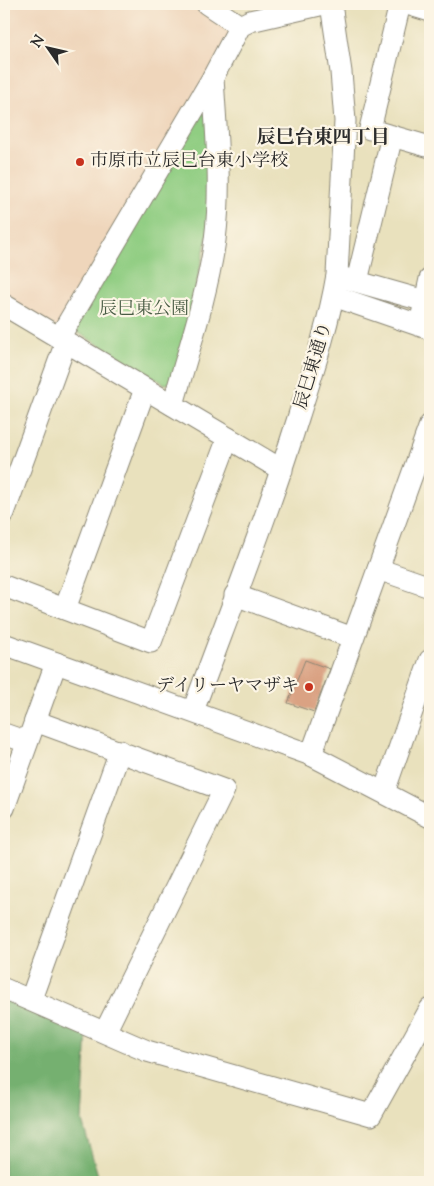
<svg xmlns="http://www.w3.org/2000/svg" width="434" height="1186" font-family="'Sorts Mill Goudy','Noto Serif JP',serif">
<rect width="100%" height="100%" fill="#fcf5e5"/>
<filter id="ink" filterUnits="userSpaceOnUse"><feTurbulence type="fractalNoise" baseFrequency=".02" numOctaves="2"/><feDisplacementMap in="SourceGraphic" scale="10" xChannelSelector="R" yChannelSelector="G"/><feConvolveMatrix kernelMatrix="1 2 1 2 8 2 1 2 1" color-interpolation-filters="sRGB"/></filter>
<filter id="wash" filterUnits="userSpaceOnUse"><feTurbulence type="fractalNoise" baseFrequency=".0096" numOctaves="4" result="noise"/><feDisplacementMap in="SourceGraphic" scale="20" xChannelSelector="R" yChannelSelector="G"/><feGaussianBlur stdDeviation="1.12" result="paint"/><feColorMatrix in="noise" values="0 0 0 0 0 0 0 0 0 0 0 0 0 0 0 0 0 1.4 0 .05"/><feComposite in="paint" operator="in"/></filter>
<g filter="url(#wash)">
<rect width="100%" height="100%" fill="#e9e1bd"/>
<!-- built -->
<path fill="#efd6bb" d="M4,4H191L234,28L58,328L4,296Z"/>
<!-- green -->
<path fill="#90cd82" stroke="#5e7c56" d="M208,100L216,198L174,383L165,384L77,332L74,325Z"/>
<!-- forest -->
<path fill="#74b070" stroke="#506e4e" d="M4,996L87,1032L82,1121L100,1182H4Z"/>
<g id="blocks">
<!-- building -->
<path fill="#daa283" d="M305,660L330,669L314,712L288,703Z"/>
</g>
</g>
<g filter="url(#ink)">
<use href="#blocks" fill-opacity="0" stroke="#8a8674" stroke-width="1"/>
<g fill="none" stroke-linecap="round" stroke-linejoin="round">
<defs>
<g id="minor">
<path d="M207,4L240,26"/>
<path d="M407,4L430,11"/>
<path d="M370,129L400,4"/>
<path d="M378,132L430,147"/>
<path d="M344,278L425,301"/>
<path d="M357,281L392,136"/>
<path d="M334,296L430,329"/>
<path d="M4,305L282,470"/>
<path d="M422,315L430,279"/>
<path d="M59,338L213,77L240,26L250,21L324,4"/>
<path d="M173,405C188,351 207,296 215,240C222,186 216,131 213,77"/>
<path d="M4,513L66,342"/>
<path d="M378,569L430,587"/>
<path d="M4,586L151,642L228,438"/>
<path d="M235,595L353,638"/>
<path d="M65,609L145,389"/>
<path d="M4,644L311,755L430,817"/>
<path d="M193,711C229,613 268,515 299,415C314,368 329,323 337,275L345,121L341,72L331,4"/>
<path d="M35,721L224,790L105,1032"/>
<path d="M4,734L27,742"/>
<path d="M311,755L430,425"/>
<path d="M384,792L430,660"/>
<path d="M4,808L56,663"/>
<path d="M4,989L147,1051L371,1115L430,1009"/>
<path d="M31,999L120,751"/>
</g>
</defs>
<!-- minor casing -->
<use href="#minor" stroke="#8a8674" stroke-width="23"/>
<!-- minor -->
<use href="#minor" stroke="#fff" stroke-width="21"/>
</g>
</g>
<!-- markers -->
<g fill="#c8321e" stroke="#fcf5e5" stroke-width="2">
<circle cx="80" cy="162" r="5"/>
<circle cx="309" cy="687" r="5"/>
</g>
<g text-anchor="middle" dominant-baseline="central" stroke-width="4.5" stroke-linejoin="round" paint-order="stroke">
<!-- poi labels -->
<g font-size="18" fill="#2b2b2b" stroke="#fcf5e5" text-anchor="start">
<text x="90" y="162">市原市立辰巳台東小学校</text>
<text x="299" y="687" text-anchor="end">デイリーヤマザキ</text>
</g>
<!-- park labels -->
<g font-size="18" fill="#495c45" stroke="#fcf5e5">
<text x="144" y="310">辰巳東公園</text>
</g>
<!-- street labels -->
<g font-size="18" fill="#2b2b2b" stroke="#fcf5e5">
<text transform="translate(314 366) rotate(-73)">辰巳東通り</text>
</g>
<!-- neighbourhood labels -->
<g font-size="19" font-weight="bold" fill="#2b2b2b" stroke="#fcf5e5">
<text x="323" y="138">辰巳台東四丁目</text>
</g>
</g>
<!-- margin -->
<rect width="434" height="1186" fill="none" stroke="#fcf5e5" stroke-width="20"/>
<!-- north arrow -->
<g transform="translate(48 48) rotate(304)" stroke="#fcf5e5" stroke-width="4" paint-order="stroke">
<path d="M0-4L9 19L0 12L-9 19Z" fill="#2b2b2b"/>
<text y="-8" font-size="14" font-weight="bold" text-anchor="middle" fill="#2b2b2b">N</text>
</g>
</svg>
